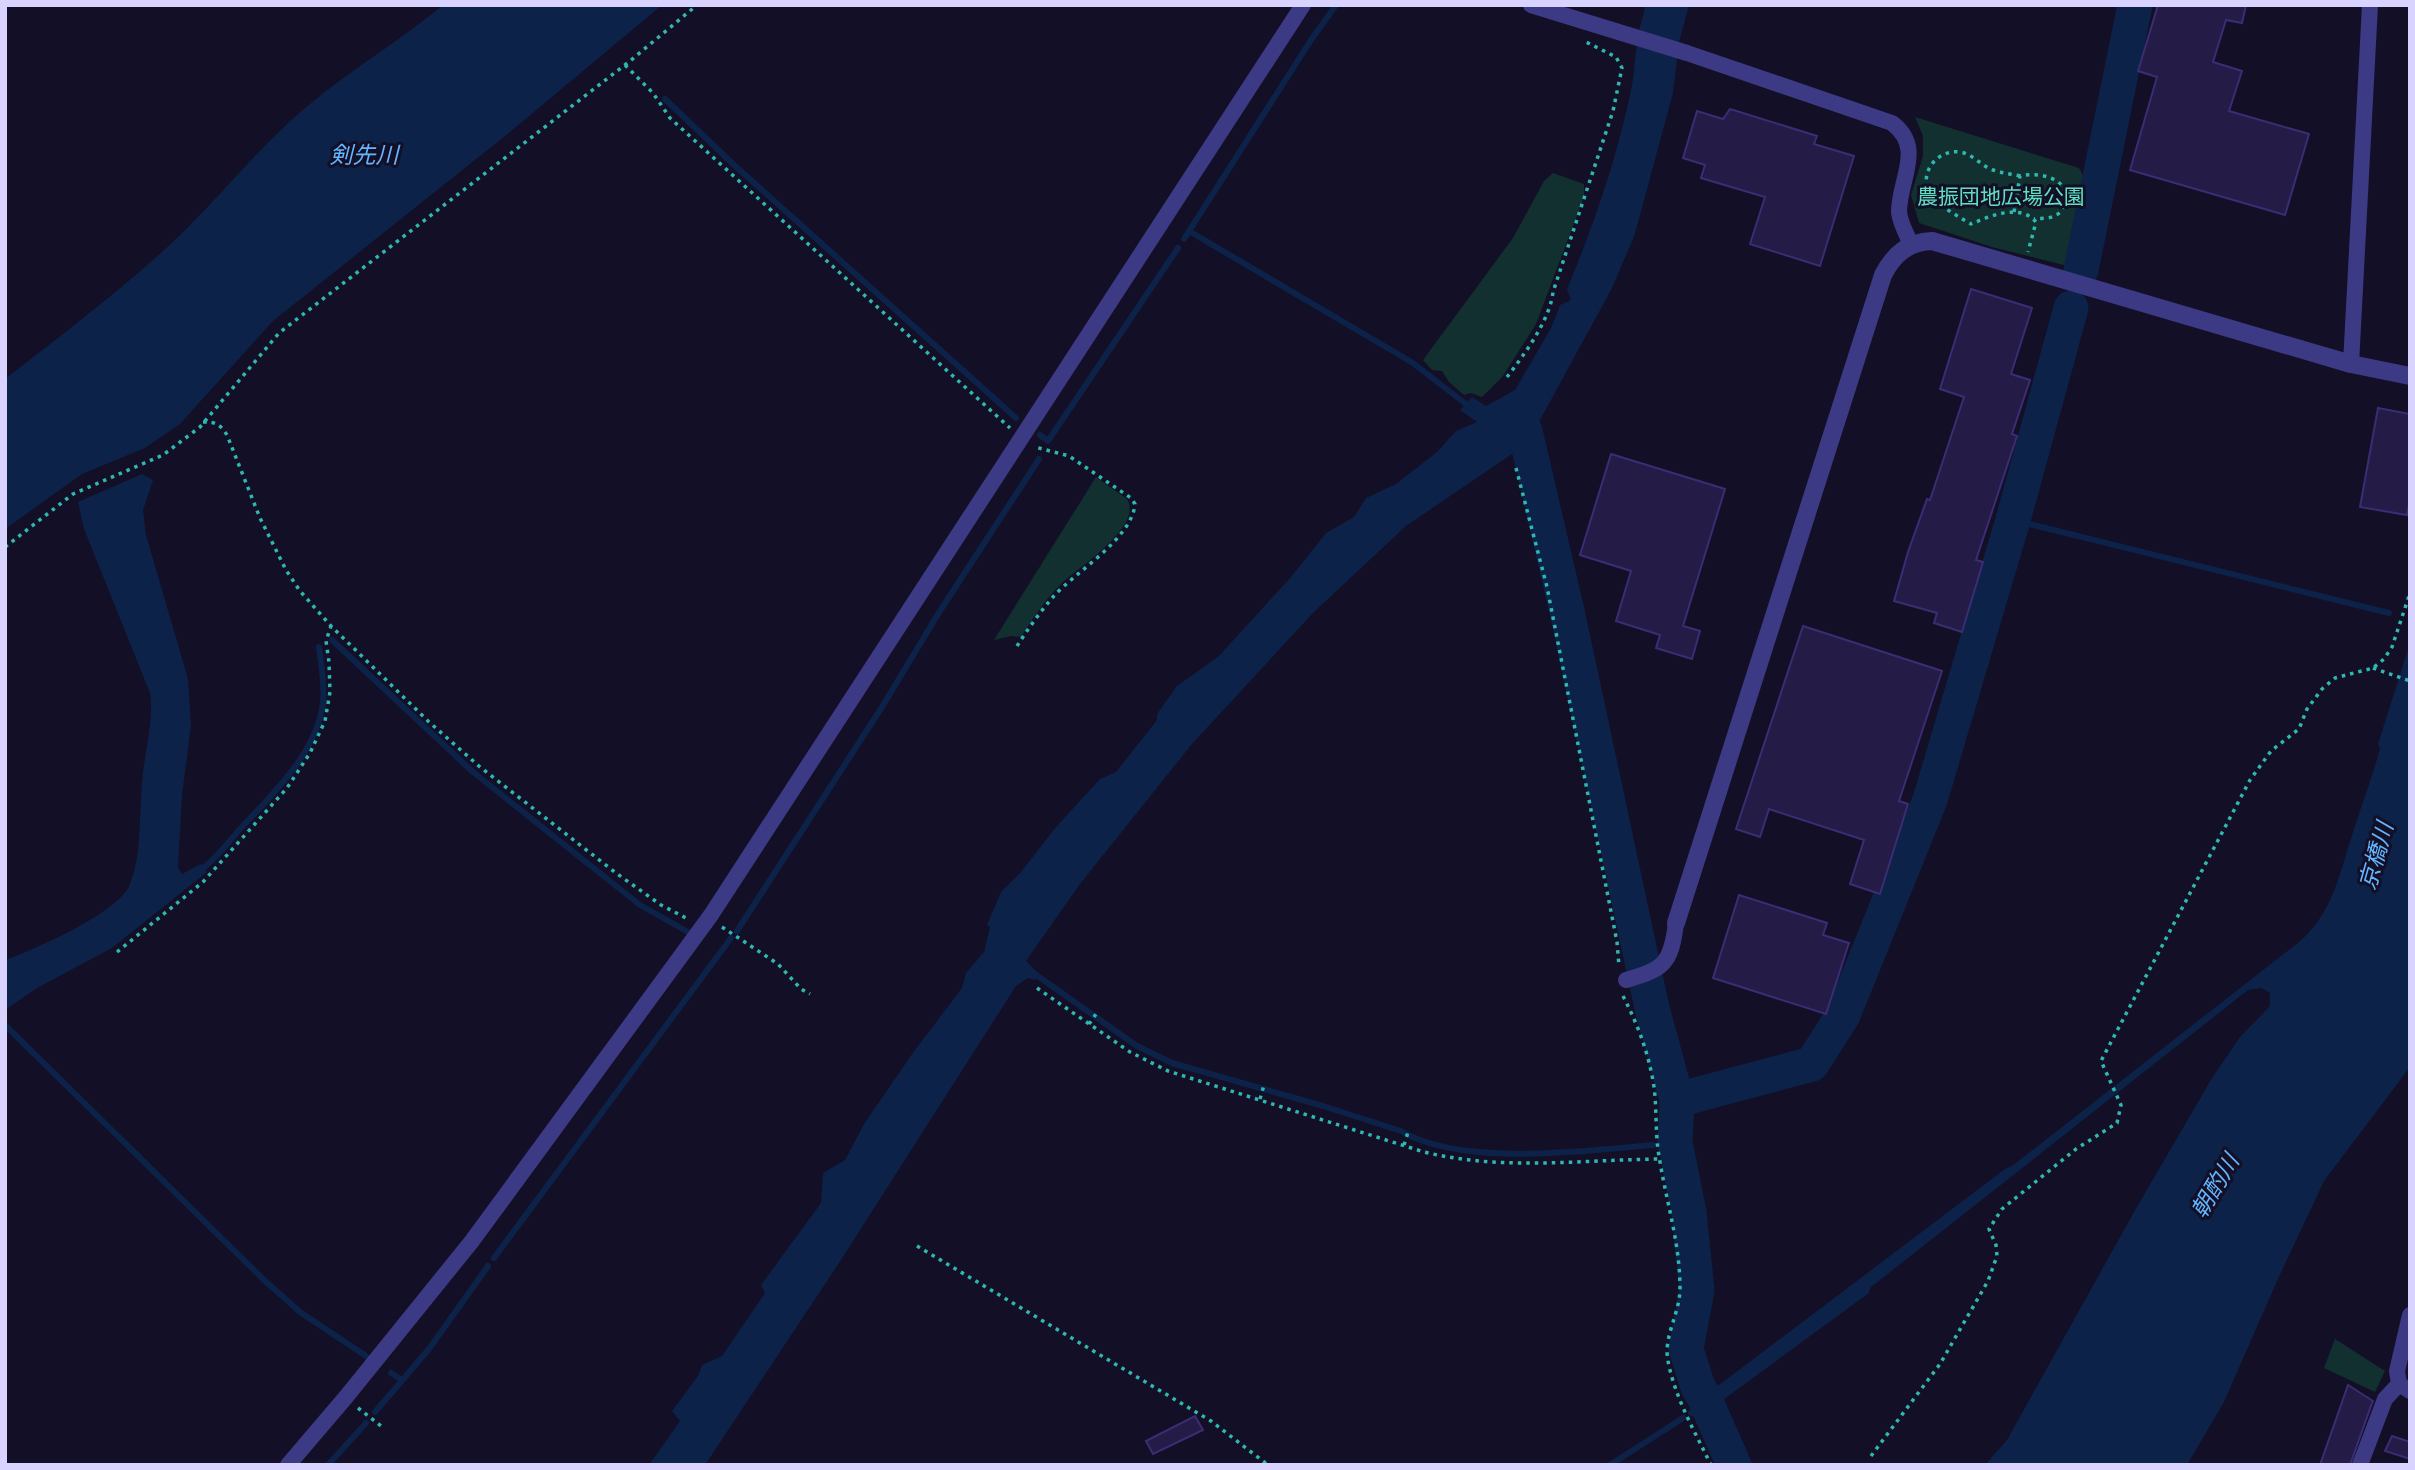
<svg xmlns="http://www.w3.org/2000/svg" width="2415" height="1470" font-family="Jost,'Noto Sans JP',sans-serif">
<rect width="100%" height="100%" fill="#130f26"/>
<!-- green -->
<g fill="#12302f">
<path d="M1915,117L2079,168L2092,192L2072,267L1992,247L1919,223L1911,195L1923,156V136Z"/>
<path d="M1553,173L1584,184V197L1536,324L1503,376L1482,397L1471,393L1464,395L1449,382L1442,371L1432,370L1423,360L1513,238L1544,181Z"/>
<path d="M1096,477L1127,499C1144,526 1078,568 1061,584C1045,600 1033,618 1021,637L1011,636L994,640Z"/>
<path d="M2335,1339L2385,1371L2375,1392L2324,1368Z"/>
</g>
<!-- water -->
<g fill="#0c2248">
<path d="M443,5H662L510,132L273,321L180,424L145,448L82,474L5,529V379C63,334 121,290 175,240C221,196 260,145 310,104C353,68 401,40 443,5Z"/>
<path d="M1645,5H1689L1679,42L1673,93L1634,237L1611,290L1534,431L1545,471L1528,480L1524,468L1512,454L1406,526L1313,613L1192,744L1080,884L1026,961L1039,974L1035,980L1028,978L1016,986L839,1263L705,1465H649L680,1421L672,1411L698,1376L702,1365L722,1356L765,1293L761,1285L821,1203L823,1173L845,1160L864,1124L912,1054L962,988L966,973L984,952L990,927L987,925L1001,892L1021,872L1056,827L1100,779L1116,772L1157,720V714L1177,686L1219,656L1291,577L1326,533L1354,517L1366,498L1396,484L1437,452L1456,431L1477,422L1460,410L1472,397L1486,406L1515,390L1551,328L1560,305L1571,300L1567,289C1594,224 1617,158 1631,90C1635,70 1635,50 1639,31C1641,22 1644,15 1645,5Z"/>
<path d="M142,474L153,480L143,510L146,535L188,679L191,725L182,796L178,868L182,874L201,864L207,872L112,948L37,988L5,1010V960C34,950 120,912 130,884C142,853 139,815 142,783C144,754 154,722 150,693L84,529L78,502Z"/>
<path d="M2410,643V1067L2324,1181L2277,1281L2224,1402L2187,1465H1985L2007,1440L2134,1212L2212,1078L2240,1037L2270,1006V993L2262,988L2248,990L1870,1288L1869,1293L1716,1405L1711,1391L2005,1169L2012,1166L2299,942C2333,913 2340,872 2353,832C2362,804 2372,777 2380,749L2378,744Z"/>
</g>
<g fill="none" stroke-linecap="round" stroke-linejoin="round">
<!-- stream -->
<g stroke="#0c2248" stroke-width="6">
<path d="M665,99L733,164L1016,418"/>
<path d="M1189,231L1413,363L1471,408"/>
<path d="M1184,239L1311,40L1336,5"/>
<path d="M1040,435L1048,441L1178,248"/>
<path d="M2013,520L2389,613"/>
<path d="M332,640L473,772L640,905L688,932"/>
<path d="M199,871C215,861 228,842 241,828C273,794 318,751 323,702C325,683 321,665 319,647"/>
<path d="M737,931L882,707L938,614L1039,459"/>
<path d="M1032,972L1137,1046L1172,1063L1323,1106L1401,1131C1462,1167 1584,1151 1653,1145"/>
<path d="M5,1025L264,1280L300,1312L366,1356"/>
<path d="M1664,1144L1675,1142"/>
<path d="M494,1258L731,938"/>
<path d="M391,1373L402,1380"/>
<path d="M375,1412L429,1349L488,1266"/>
<path d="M1691,1413L1704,1397H1713L1718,1394"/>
<path d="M328,1465L366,1423"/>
<path d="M1610,1465L1683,1418"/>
</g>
<!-- river -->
<g stroke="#0c2248" stroke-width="35">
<path d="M2081,270L2135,5"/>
<path d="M1525,431L1567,611L1652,1008L1677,1100L1675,1142L1689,1212L1697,1290L1686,1349L1698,1387L1704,1397L1734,1465"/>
<path d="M1677,1100L1812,1064L1843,1015L1930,800L2013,520L2071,308"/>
</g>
</g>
<!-- building -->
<g fill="#241b47" stroke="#3b2d73" stroke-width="2">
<path d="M2158,5H2246L2242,23L2226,20L2213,62L2242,71L2229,111L2309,134L2285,215L2130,170L2157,77L2138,71Z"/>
<path d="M1730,109L1817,136L1814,144L1854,156L1820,266L1750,244L1765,197L1701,178L1705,165L1683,158L1697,111L1723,119Z"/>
<path d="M1971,289L2032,308L2011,374L2030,380L2012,434L2017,436L1976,560L1983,562L1962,632L1934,623L1937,613L1894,601L1908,552L1927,499L1930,500L1964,397L1940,389Z"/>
<path d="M2378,408L2410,414V499L2407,515L2360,507Z"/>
<path d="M1611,454L1725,489L1683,626L1700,631L1692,659L1656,648L1660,635L1616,621L1631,571L1580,555Z"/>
<path d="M1803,626L1942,671L1899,801L1908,804L1880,894L1850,884L1864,840L1769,809L1760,837L1736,829Z"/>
<path d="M1739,895L1827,923L1823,935L1849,943L1826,1014L1713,978Z"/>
<path d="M2348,1385L2373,1401L2372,1403L2350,1465H2320Z"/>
<path d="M1195,1416L1203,1430L1153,1454L1146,1441Z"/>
<path d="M2392,1436L2410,1442V1459L2385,1451Z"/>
</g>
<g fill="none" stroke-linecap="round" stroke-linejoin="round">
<!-- path -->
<g stroke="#2fb8b0" stroke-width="3.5" stroke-dasharray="3.5 5" stroke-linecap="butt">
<path d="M625,65L653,93L670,118L1010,428"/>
<path d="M2020,176C2011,174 2002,173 1993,170C1981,166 1973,154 1960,152C1936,149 1917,175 1931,196C1936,204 1961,218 1971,224C1990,216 2020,203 2036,222L2028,252"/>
<path d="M2014,212L2020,176C2038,172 2070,177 2065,202C2064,207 2061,213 2056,215C2050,219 2041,218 2034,219"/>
<path d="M1507,377C1524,355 1550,320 1553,292L1613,111L1622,68L1616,57L1584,41"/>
<path d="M203,422C216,422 220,424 227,435L260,518L286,570L300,591L331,626L429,722L480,767L616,873L661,905L688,919"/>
<path d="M1516,468L1547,587L1617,942L1619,966"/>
<path d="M5,547L73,494L163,455L200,427L279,333L630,61L697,5"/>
<path d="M1017,646C1028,629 1040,612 1053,597C1075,572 1132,539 1135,504L1131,498L1069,456L1035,447"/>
<path d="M2373,668L2410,681"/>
<path d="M722,927L778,964L801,989L810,994"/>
<path d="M117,952L203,882L287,788L310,753L325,721L330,692L329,662L326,641L331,626"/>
<path d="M1037,988L1130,1052L1168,1071L1424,1152C1502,1171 1579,1160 1658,1159"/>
<path d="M1623,996C1638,1025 1649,1054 1654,1087C1657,1110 1655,1133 1659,1156C1666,1201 1680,1243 1680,1288C1680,1314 1663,1336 1668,1361C1675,1398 1695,1432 1711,1465"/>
<path d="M1089,1024L1096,1014"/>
<path d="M1260,1099L1264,1085"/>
<path d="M1404,1145L1409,1129"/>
<path d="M917,1246L1211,1421L1268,1465"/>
<path d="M358,1408L381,1426"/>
<path d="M1871,1456L1940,1364L1988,1281L1997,1256L1996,1245L1989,1229L2002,1209L2076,1149L2117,1123L2121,1105L2101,1061L2250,780L2271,751L2299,729L2307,709L2322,689L2335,678L2373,668L2384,659L2392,647L2410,593"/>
</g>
<!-- minor -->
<g stroke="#3d3a85" stroke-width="16">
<path d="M1531,5L1687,53L1892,123C1925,148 1899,179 1899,212C1900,223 1907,235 1911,244"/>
<path d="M2351,364L2370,5"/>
<path d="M1626,980C1663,969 1671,965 1676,923"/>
<path d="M2399,1384L2397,1371L2410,1315"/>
<path d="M288,1465L346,1397L472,1241L711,915L1303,5"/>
<path d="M2360,1465L2385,1399L2399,1384L2410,1391"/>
</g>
<!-- tertiary -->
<path stroke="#3d3a85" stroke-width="18" d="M1676,923L1883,275C1894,254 1908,242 1932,241L2351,364L2410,376"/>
</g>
<g text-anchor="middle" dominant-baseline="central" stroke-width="6" stroke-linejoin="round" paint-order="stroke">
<!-- park labels -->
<g font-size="21" fill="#5fe0c0" stroke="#130f26">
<text x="2001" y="197">農振団地広場公園</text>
</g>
<!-- water labels -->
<g font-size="23" font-style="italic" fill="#62b6ff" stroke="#130f26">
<text x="364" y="155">剣先川</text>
<text transform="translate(2376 856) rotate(-74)">京橋川</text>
<text transform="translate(2215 1186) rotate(-59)">朝酌川</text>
</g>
</g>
<!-- border -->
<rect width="2415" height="1470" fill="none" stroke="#d9d4ff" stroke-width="14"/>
</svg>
